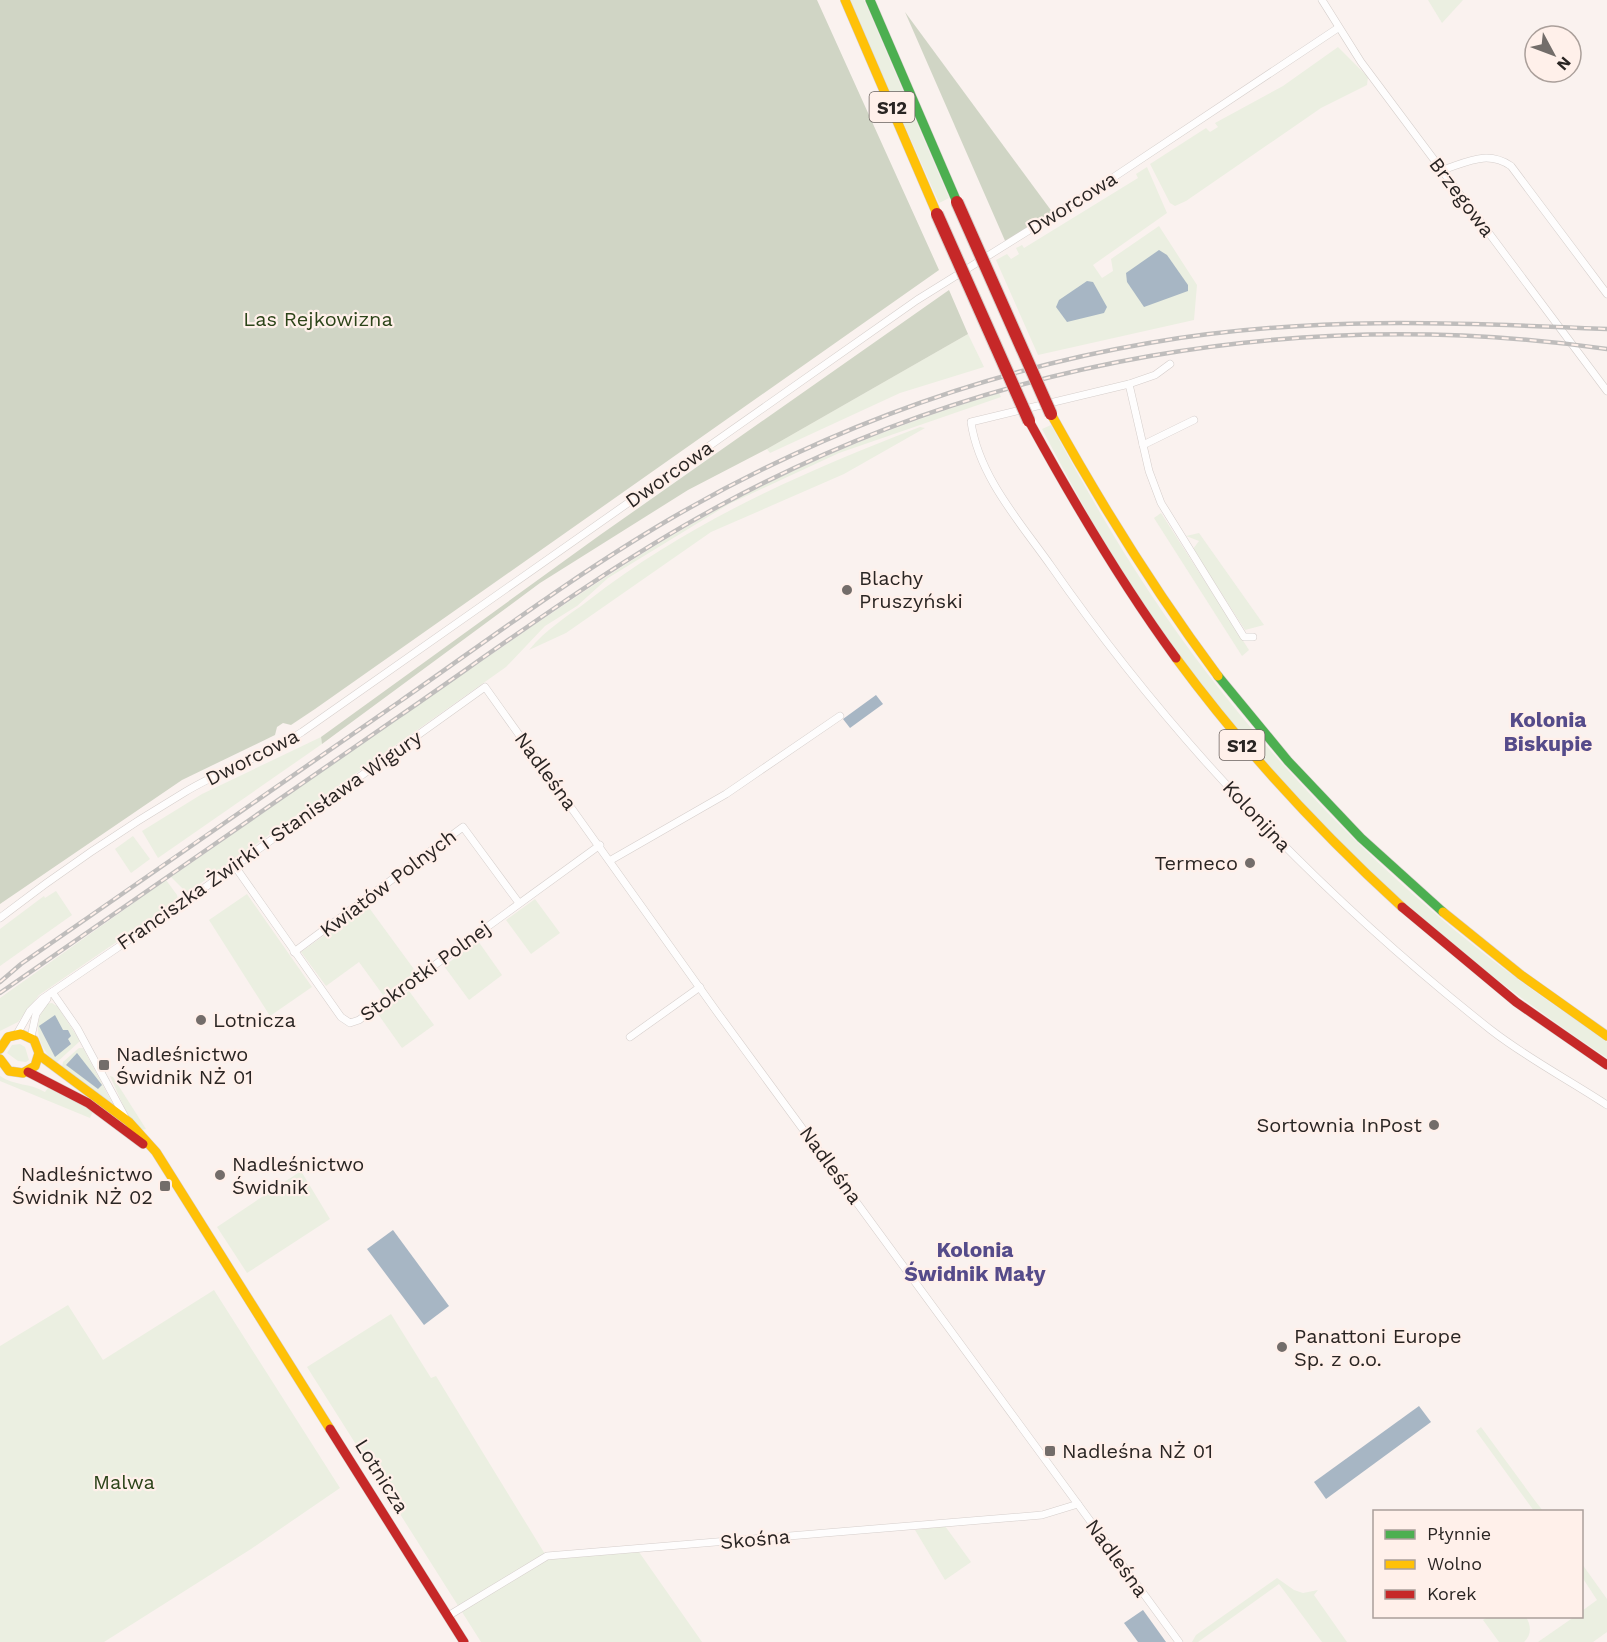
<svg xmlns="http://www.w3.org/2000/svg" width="1607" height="1642" font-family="'Work Sans',sans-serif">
<rect width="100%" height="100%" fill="#faf2ef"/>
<!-- green -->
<g fill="#ebefe1">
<path d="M849,0H864L949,198L939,203Z"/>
<path d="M1428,0H1463L1442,23Z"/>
<path d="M1338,47L1368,77L1367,85L1321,108L1186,201L1175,206L1170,203L1150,164L1206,128L1210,132L1218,127L1215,123L1283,86Z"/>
<path d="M1147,167L1167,213L1093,265L1102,278L1113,271L1111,259L1159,226L1197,285L1194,320L1038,355L996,260L1007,254L1011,259L1019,254L1016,248L1022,245L1024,248L1138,178L1136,174Z"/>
<path d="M968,334L984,367L900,393L770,453L767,449Z"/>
<path d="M999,393L1001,397L839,453L729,504L608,578L577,606L545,626L506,667L187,893L171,877C277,803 383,729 489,656C575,597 660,538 752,491C832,450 914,419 999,393Z"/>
<path d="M1051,425C1082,482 1114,539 1150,593C1238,726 1356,853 1482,952C1522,984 1565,1012 1607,1042V1058C1454,956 1328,846 1213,700C1198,680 1180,661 1166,640C1119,573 1080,501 1042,429Z"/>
<path d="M920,427L925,428L844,474L711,532L566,633L529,650C546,629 568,616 589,600C689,522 803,472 920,427Z"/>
<path d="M1161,513L1249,650L1242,656L1154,518Z"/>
<path d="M1199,533L1264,625L1245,630L1193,549L1199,541L1186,536Z"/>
<path d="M321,737L322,744L158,858L142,831L202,794Z"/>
<path d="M133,836L150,859L131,873L115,849Z"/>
<path d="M166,880L177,895L178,900L39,995L18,1022L0,1031V998Z"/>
<path d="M56,891L72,915L0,966V929L44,896L45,898Z"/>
<path d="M247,894L312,987L270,1016L209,920Z"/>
<path d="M535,899L560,933L531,954L506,920Z"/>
<path d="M367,905L416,972L383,995L359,962L326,986L301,952Z"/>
<path d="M478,941L502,975L469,1000L444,966Z"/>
<path d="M409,991L434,1025L402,1048L378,1014Z"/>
<path d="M52,1003L58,1007L80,1041L56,1063C37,1047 32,1024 46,1004Z"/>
<path d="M20,1044L25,1047L29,1060L26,1062L18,1061L7,1053L12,1045Z"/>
<path d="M79,1048H83L116,1110L62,1067L63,1062Z"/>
<path d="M0,1076C15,1086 30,1083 45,1092L48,1088L93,1111L90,1118L0,1081Z"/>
<path d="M110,1076L113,1077L146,1129L141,1130L127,1114Z"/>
<path d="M301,1171L330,1219L247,1273L217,1227Z"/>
<path d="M214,1290L340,1488L251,1549L104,1642H0V1346L68,1305L103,1360Z"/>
<path d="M391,1314L431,1378L436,1376L548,1559L639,1552L702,1642H481L307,1367Z"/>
<path d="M1481,1427L1536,1502L1543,1511H1534L1476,1431Z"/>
<path d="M945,1526L971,1562L945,1580L915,1530Z"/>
<path d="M1582,1564L1607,1599V1632L1593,1642H1538L1574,1617L1582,1616V1611L1597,1600L1582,1577Z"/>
<path d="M1277,1578L1294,1590L1303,1593L1318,1590L1314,1595L1347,1642H1322L1279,1584L1198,1642H1192L1196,1635Z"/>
<path d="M1488,1617H1526C1531,1625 1532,1635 1524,1642H1499L1483,1620Z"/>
</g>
<!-- forest -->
<g fill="#d0d5c5">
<path d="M0,0H817L939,270L315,709L291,725L283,723L277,727L275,735L182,780L0,904Z"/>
<path d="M905,12L1053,213L1006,243Z"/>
<path d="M949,290L968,334L767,449L688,490L540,583L322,744L321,737L600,535Z"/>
</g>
<!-- water -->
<g fill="#a7b6c4">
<path d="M1159,250L1167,255L1188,285V291L1144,307L1127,282L1126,273Z"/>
<path d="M1087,281L1093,282L1107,307L1104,313L1067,322L1056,307L1059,300Z"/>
<path d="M876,695L883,704L850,728L843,719Z"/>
<path d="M55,1015L63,1030H68L71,1036L68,1039L71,1044L55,1057L39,1026Z"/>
<path d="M77,1053L102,1085L98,1089L66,1065Z"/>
<path d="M393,1230L449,1306L424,1325L367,1249Z"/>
<path d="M1419,1406L1431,1422L1326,1499L1314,1482Z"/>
<path d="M1143,1610L1166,1642H1138L1124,1623Z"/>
</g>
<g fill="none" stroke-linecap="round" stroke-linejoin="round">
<defs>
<g id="street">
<path d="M1322,0L1361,62L1607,391"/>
<path d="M1442,170C1468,162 1487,150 1511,166L1607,294"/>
<path d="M1129,384L1155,375L1170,364"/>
<path d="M1143,445L1194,420"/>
<path d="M1253,637H1244L1161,503L1149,471L1129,384L971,422C979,477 1020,522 1051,566C1173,741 1324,898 1491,1030C1527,1058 1569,1080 1607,1105"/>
<path d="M611,860L726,794L840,716"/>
<path d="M234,865L341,1017L350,1023L359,1020L600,845"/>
<path d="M0,918C58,873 121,830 185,792C223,769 265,756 302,732L917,300L1105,183L1338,28"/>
<path d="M294,952L463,827L519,903"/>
<path d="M52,992L77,1028L126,1119"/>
<path d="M17,1034L30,1011L42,999L186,901L485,687L717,1012L1179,1642"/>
<path d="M31,1037L36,1014L47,999"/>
<path d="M630,1037L700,987"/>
<path d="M448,1616L547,1556L1042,1515L1078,1504"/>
</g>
<g id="fast">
<path d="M870,0L957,202"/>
<path d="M1218,676L1288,761L1361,838L1443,912"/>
</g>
<g id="slow">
<path d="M845,0L937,214"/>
<path d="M1051,414C1103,508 1154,590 1218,676"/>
<path d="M1176,658C1243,749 1319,831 1402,907"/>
<path d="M1443,912L1521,975L1607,1036"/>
<path d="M0,1049L8,1037L21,1034L34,1040L39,1053L35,1066L23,1073L9,1071L0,1059"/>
<path d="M39,1055L129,1122L156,1152L330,1429"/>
</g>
<g id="jam">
<path d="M1029,421C1074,503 1121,583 1176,658"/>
<path d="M1402,907L1516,1002L1607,1065"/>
<path d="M28,1072L88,1103L143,1144"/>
<path d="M330,1429L464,1642"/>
</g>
</defs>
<!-- street casing -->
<use href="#street" stroke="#d5cecb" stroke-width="8"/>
<!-- fast casing -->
<use href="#fast" stroke="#d5cecb" stroke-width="10"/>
<!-- slow casing -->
<use href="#slow" stroke="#d5cecb" stroke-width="10"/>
<!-- jam casing -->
<use href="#jam" stroke="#d5cecb" stroke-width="10"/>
<!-- street -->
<use href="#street" stroke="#fefdfd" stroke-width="7"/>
<!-- fast -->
<use href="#fast" stroke="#4caf50" stroke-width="9"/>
<!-- slow -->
<use href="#slow" stroke="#ffc107" stroke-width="9"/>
<!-- jam -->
<use href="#jam" stroke="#c62828" stroke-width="9"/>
<defs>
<g id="rail">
<path d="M0,982L21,964C147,876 273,789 399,702C488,640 576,574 670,519C818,433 980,372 1149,343C1302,316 1453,322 1607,329"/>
<path d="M0,993C133,901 265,809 398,717C504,644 608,566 721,505C992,358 1303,306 1607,349"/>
</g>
</defs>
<!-- rail casing -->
<use href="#rail" stroke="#bfbdbc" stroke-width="4.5"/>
<!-- rail -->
<use href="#rail" stroke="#fff0ea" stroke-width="2" stroke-dasharray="7" stroke-linecap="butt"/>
<defs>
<g id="jam-bridge">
<path d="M957,202L1051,414"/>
<path d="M937,214L1029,421"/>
</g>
</defs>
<!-- jam-bridge casing -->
<use href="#jam-bridge" stroke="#d5cecb" stroke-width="14" stroke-linecap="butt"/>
<!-- jam-bridge -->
<use href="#jam-bridge" stroke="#c62828" stroke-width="12"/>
</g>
<!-- markers -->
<g fill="#736d6a" stroke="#fff0ea" stroke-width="2">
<circle cx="847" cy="590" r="6"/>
<circle cx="1250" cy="863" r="6"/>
<circle cx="201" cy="1020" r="6"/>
<rect x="98" y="1059" width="12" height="12" rx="3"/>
<circle cx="1434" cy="1125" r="6"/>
<circle cx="220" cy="1175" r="6"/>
<rect x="159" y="1180" width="12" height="12" rx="3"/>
<circle cx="1282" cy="1347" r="6"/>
<rect x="1044" y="1445" width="12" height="12" rx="3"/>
</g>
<g text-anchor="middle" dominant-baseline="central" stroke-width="4.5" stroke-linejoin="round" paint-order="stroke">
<!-- shield labels -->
<g fill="#fff0ea" stroke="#6a625f" stroke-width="1.5">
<rect x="869.5" y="92" width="45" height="30" rx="4.5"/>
<rect x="1219.5" y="730" width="45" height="30" rx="4.5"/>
</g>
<g font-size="18" font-weight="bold" fill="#2a2523">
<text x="892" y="107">S12</text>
<text x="1242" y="745">S12</text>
</g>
<!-- street labels -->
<g font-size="20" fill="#2a2523" stroke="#fff0ea">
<text transform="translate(1462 197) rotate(53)">Brzegowa</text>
<text transform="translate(1072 203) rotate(-32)">Dworcowa</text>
<text transform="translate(669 474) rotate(-35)">Dworcowa</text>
<text transform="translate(252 757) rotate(-27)">Dworcowa</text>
<text transform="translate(546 771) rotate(54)">Nadleśna</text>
<text transform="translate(1257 816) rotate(47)">Kolonijna</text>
<text transform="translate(269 840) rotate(-35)">Franciszka Żwirki i Stanisława Wigury</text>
<text transform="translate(388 883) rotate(-37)">Kwiatów Polnych</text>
<text transform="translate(425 971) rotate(-36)">Stokrotki Polnej</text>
<text transform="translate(831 1165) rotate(54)">Nadleśna</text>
<text transform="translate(382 1476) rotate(58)">Lotnicza</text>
<text transform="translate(755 1539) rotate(-5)">Skośna</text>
<text transform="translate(1117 1558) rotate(54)">Nadleśna</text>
</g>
<!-- park labels -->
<g font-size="20" fill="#2c4419" stroke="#fff0ea">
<text x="318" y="319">Las Rejkowizna</text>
<text x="124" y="1482">Malwa</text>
</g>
<!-- poi labels -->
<g font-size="20" fill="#2a2523" stroke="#fff0ea" text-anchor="start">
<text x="859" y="578">Blachy<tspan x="859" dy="23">Pruszyński</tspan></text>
<text x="1238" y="863" text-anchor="end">Termeco</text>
<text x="213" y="1020">Lotnicza</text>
<text x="116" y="1054">Nadleśnictwo<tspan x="116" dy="23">Świdnik NŻ 01</tspan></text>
<text x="1422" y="1125" text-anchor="end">Sortownia InPost</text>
<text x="232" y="1164">Nadleśnictwo<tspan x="232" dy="23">Świdnik</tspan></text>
<text x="153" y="1174" text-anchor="end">Nadleśnictwo<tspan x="153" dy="23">Świdnik NŻ 02</tspan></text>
<text x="1294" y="1336">Panattoni Europe<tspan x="1294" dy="23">Sp. z o.o.</tspan></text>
<text x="1062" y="1451">Nadleśna NŻ 01</text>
</g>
<!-- neighbourhood labels -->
<g font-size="21" font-weight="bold" fill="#554b8a" stroke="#fff0ea">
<text x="1548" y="719">Kolonia<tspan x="1548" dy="24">Biskupie</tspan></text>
<text x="975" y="1249">Kolonia<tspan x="975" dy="24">Świdnik Mały</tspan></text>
</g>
</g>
<!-- legend -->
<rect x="1373" y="1510" width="210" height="108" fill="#fff0ea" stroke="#aa9f9a" stroke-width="1.5"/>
<rect x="1385" y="1530" width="30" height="9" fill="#4caf50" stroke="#aa9f9a" stroke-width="1.5"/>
<text x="1427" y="1540" font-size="18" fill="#2a2523">Płynnie</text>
<rect x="1385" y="1560" width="30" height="9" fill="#ffc107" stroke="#aa9f9a" stroke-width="1.5"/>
<text x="1427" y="1570" font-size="18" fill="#2a2523">Wolno</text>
<rect x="1385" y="1590" width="30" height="9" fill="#c62828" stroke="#aa9f9a" stroke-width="1.5"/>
<text x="1427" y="1600" font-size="18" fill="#2a2523">Korek</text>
<!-- north arrow -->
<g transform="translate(1553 54) rotate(131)"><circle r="28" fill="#fff0ea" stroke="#aa9f9a" stroke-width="1.5"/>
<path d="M0-4.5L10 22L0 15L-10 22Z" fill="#736d6a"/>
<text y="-9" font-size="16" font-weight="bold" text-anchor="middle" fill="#2a2523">N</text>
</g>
</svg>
